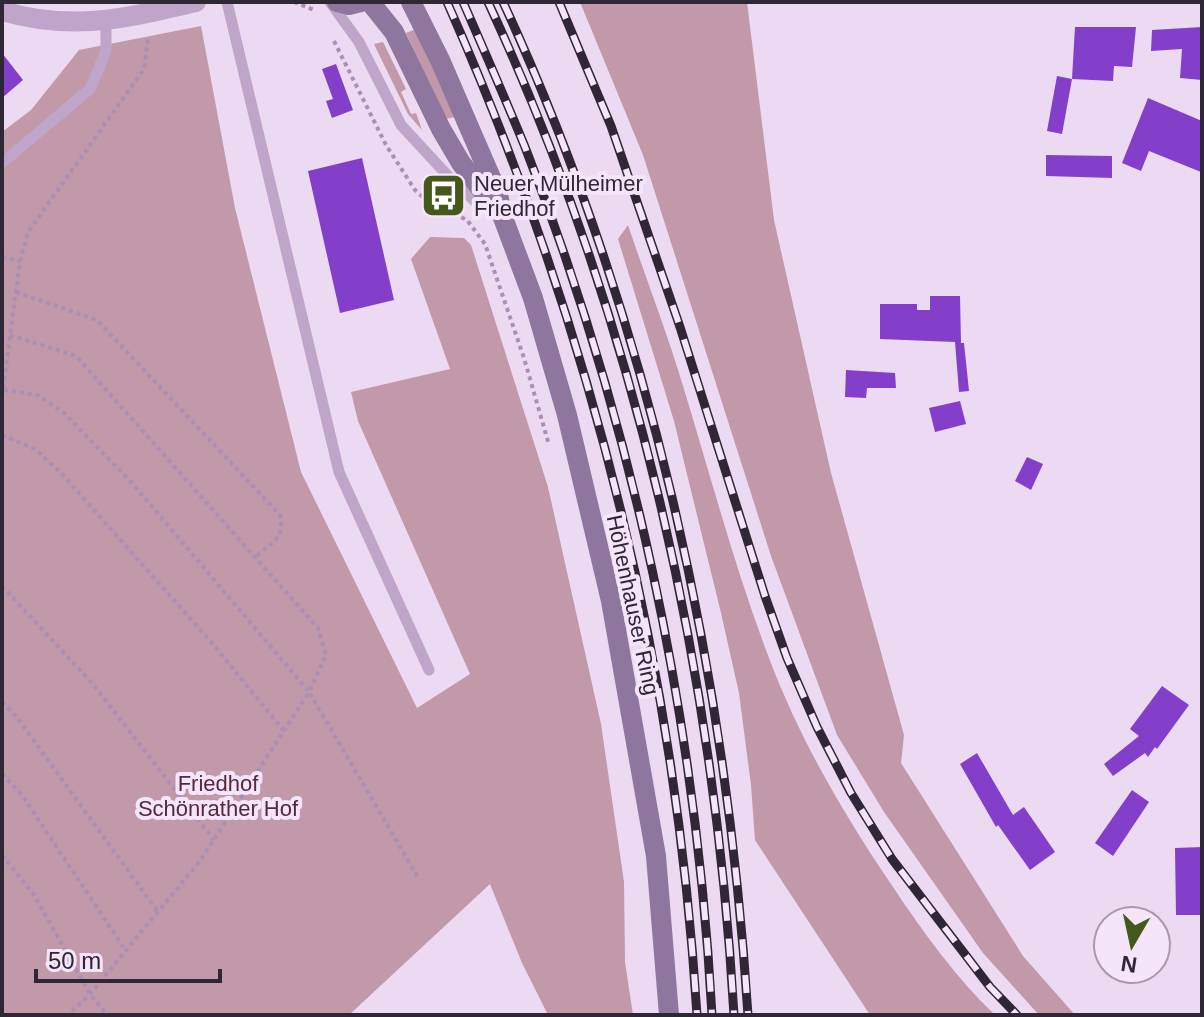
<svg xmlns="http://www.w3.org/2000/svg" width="1204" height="1017" font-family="Arial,sans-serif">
<rect width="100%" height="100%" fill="#ecd9f2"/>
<!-- green -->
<g fill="#c199a9">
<path d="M580,2H747L774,220L831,473L904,735L901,763L1023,956L1075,1015H1039L983,953L884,812L837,735L771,556L643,155Z"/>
<path d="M201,26L235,208L301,472L417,708L470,674L358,421L351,392L450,369L411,259L430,237L464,238L471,245L548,487L601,724L624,882L625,962L633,1015H548L522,963L490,884L349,1015H2V132L31,110L79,50Z"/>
<path d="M416,29L455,117L445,119L406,33Z"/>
<path d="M383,42L406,89L401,92L411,114L416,113L422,130L408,114L374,44Z"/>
<path d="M628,225C646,279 667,332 683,386C711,477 735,569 769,658C800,740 844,815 893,887C923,932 956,978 995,1015H870L755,840L751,785L739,693L721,613L674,421L618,239Z"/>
</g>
<!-- building -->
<g fill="#833fca">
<path d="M1075,27H1136L1132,67L1114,66L1113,81L1072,79Z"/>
<path d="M1202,27V80L1180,78L1182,49L1151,51L1152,30Z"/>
<path d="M2,53L23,80L2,98Z"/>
<path d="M336,64L353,110L332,118L326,101L333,99L322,69Z"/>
<path d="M1057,76L1072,79L1062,134L1047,131Z"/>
<path d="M1148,98L1202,121L1201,172L1149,151L1141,171L1122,163Z"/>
<path d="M1046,155L1112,156V178L1046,176Z"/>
<path d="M362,158L394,300L340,313L308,171Z"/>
<path d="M930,296H960L961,343H964L969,391L959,392L955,342L880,339V304H917V310H930Z"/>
<path d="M846,370L895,373L896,388H867L866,398L845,397Z"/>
<path d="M960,401L966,424L935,432L929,408Z"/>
<path d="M1027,457L1043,464L1031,490L1015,481Z"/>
<path d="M1162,686L1189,705L1157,749L1155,747L1148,757L1145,753L1113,776L1104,764L1139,736L1130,729Z"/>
<path d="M977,753L1013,815L1024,807L1055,852L1030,870L998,825L996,827L960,764Z"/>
<path d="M1132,790L1149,802L1113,856L1095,843Z"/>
<path d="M1202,847V915H1176L1175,848Z"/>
</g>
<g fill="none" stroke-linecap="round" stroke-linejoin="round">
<!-- path -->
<g stroke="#aa8fb6" stroke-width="4" stroke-dasharray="4 4" stroke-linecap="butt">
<path d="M294,2L314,10"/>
<path d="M334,41L386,145L415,190L427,201L467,220L485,244L524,358L549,445"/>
<path d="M2,257L20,261"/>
<path d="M16,292L97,320L280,515C285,538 273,542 256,556"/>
<path d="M10,335L76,356L318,628L326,655L309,692L419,879"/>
<path d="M4,390L38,395L64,413L132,483L309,692L200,861L90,994L68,1015"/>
<path d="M2,396L20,261L28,232L144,69L148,36"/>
<path d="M2,435L35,449L63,475L211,642L284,731"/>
<path d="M2,586L92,683L214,840"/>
<path d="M2,702L16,716L158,912"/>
<path d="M2,774L22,795L126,951"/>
<path d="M2,855L34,895L90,994L107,1015"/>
</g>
<!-- lane -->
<g stroke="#bfa5ca" stroke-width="11">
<path d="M227,2L339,472L429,670"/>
<path d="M330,2L359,42L401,125L449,177L479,205L495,212"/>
<path d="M2,163L90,89L106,51V22"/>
</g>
<!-- street -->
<path stroke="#bfa5ca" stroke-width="20" d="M2,11C74,32 126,18 196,2"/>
<!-- secondary -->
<g stroke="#8e769e" stroke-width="20">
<path d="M337,2L349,5L361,2"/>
<path d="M370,2L394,32L441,129L461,163L499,212"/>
<path d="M411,2L440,60L498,194L502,215L533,298L567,415L611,601L656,856L669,1015"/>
</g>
<defs>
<g id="rail">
<path d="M447,2C590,324 675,663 697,1015"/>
<path d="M463,2C484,50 505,98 525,147C633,423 696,720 712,1015"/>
<path d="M488,2C635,318 714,668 734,1015"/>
<path d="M503,2C649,318 726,669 748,1015"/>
<path d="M559,2L611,126L680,327L765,596L787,658L817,727L851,793L892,859L990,987L1017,1015"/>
</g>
</defs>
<!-- rail casing -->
<use href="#rail" stroke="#2f2636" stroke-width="9"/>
<!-- rail -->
<use href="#rail" stroke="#f5e5fa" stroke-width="6" stroke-dasharray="18" stroke-linecap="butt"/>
</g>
<!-- icons -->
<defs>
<symbol id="bus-square" viewBox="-11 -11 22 22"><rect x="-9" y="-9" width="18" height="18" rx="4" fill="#45581b" stroke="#f5e5fa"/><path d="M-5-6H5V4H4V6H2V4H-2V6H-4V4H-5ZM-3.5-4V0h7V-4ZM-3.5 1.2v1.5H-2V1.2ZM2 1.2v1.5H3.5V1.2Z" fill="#fff"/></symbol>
</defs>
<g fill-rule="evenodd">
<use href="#bus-square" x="418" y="170" width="51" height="51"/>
</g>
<g text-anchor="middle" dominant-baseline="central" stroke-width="8" stroke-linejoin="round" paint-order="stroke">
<!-- poi labels -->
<g font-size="22" fill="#2f2636" stroke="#f5e5fa" text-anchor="start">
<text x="474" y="183">Neuer Mülheimer<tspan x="474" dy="25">Friedhof</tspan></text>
</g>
<!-- street labels -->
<g font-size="22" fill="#2f2636" stroke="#f5e5fa">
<text transform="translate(633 605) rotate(78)">Höhenhauser Ring</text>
</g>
<!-- park labels -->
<g font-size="22" fill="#55293a" stroke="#f5e5fa">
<text x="218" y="783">Friedhof<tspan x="218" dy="25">Schönrather Hof</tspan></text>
</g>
</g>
<!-- border -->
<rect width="1204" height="1017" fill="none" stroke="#2f2636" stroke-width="8"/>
<!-- north arrow -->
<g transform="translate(1132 945) rotate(189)"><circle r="38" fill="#f5e5fa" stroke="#a699ac" stroke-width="2"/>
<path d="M0-6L14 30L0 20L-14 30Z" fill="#45581b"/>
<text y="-12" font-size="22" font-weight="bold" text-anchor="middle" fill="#2f2636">N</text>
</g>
<!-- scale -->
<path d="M36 969v12h184v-12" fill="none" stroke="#2f2636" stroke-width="4"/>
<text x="48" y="969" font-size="24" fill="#2f2636" stroke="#f5e5fa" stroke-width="6" paint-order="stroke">50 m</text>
</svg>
